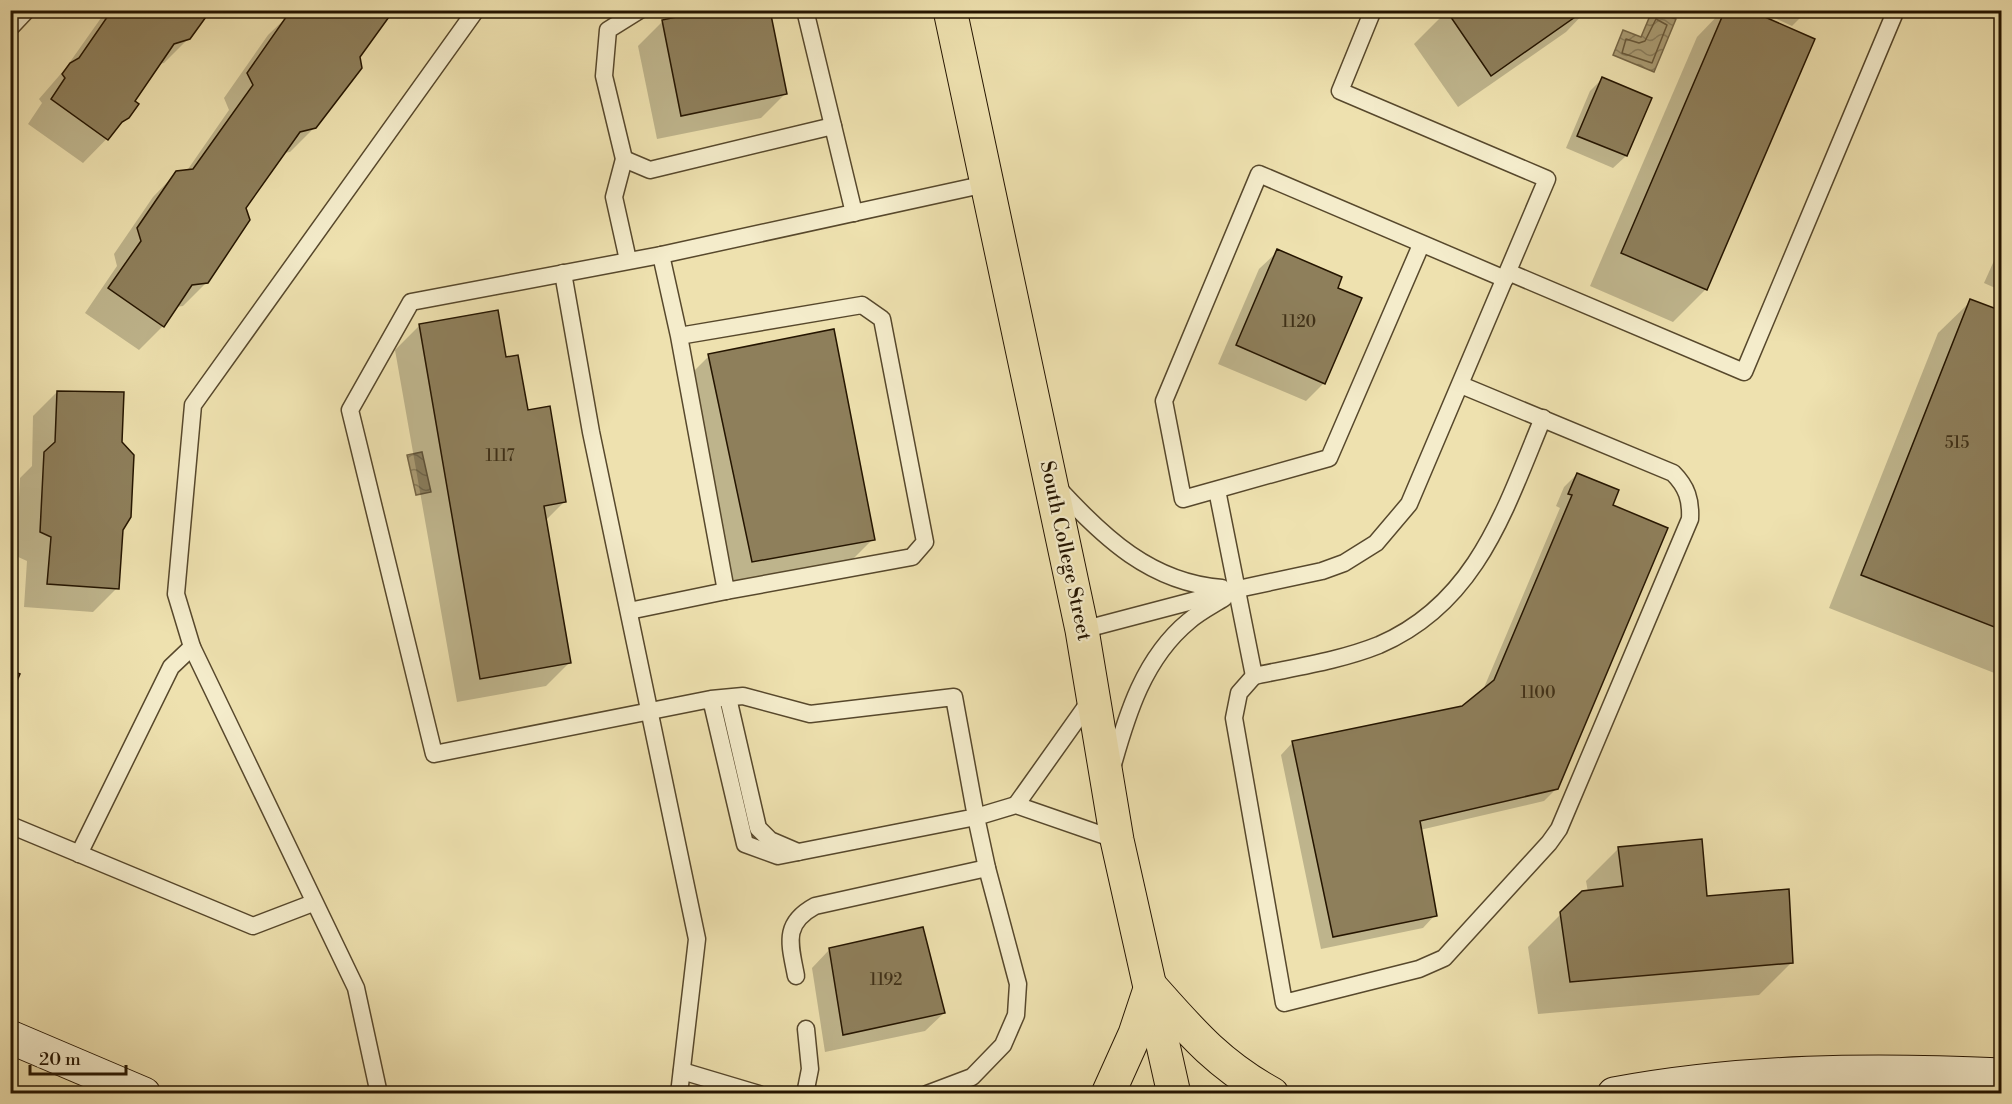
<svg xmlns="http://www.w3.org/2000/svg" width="2012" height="1104" font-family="'Libre Bodoni',serif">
<defs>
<pattern id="water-waves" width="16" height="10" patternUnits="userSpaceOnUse" patternTransform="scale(1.5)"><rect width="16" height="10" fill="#aa9c74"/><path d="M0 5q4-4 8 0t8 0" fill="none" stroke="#8a7e5d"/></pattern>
</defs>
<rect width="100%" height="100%" fill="#eee1af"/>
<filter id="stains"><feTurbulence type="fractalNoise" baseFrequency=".00333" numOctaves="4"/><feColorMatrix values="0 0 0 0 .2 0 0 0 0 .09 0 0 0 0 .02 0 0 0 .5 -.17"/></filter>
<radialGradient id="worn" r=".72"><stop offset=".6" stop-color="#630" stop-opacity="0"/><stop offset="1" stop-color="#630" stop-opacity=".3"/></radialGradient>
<!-- water -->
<g fill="url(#water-waves)" stroke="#756646" stroke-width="1.5">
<path d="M1652,11L1676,19L1654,72L1613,55L1623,30L1641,37Z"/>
<path d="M422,452L431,492L416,495L407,455Z"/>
</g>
<!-- shadow -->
<g fill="#0003">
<path d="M97,10H209L189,38L164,63L158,64L133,101L128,117L83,163L28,124L42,103L39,99L65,69L101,18Z"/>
<path d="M718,10L785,94L761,118L657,139L638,46L662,22Z"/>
<path d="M1448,10H1587L1566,32L1458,107L1414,44Z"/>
<path d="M1723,10H1745L1706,289L1673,322L1590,286L1697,37Z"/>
<path d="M1757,10H1808L1792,26Z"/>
<path d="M293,11L359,56L315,127L290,152L284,153L245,208L207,282L183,306L175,307L163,326L139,350L85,313L117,266L114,254L153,197L177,172H186L229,110L224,98L268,35Z"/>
<path d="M1602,79L1650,99L1626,156L1613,168L1566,148L1590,91Z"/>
<path d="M2002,243V291L1984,283Z"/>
<path d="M1278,251L1336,289L1324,383L1306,401L1218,364L1259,269Z"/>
<path d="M1971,301L2002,313V676L1829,608L1938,333Z"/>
<path d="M496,312L505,359L565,501L545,521L570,662L546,686L457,702L395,350L419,326Z"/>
<path d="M709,356L873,539L849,563L728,586L685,380Z"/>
<path d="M57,392L120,442L122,529L117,588L93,612L24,607L27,561L16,556L20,478L32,466L33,416Z"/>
<path d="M1577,474L1611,506L1557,788L1544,801L1420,830L1435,915L1423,928L1321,949L1281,755L1293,742L1463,707L1483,690L1560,508L1556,506L1564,487Z"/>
<path d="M1619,848L1705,897L1792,962L1759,995L1538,1014L1528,947L1583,892H1588L1586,881Z"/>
<path d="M830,949L944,1013L925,1031L825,1052L812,968Z"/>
</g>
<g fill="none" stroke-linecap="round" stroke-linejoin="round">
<!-- shore -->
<path stroke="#68583a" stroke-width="1.5" d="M1656,19L1667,25L1652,63L1622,53L1626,39L1639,43L1645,41Z"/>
</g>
<!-- building -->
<g fill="#8e7f5b" stroke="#251500" stroke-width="1.5">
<path d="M112,10H211L190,39L174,44L135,101L139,104L129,118L122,122L108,140L51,99L65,78L62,74L70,63L79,58Z"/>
<path d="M291,10H394L360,57L362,68L316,128L300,132L246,208L250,220L208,283L192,285L164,327L108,288L141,241L137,228L176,171L193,169L253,85L247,73Z"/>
<path d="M710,10H770L787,94L681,116L662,20Z"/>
<path d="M1446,10H1585L1491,76Z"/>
<path d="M1725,10H1749L1815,39L1707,290L1621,253Z"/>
<path d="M1602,77L1652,98L1627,156L1577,136Z"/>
<path d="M10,190L15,209L10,220Z"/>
<path d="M1277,249L1342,277L1338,288L1362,298L1325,384L1236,345Z"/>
<path d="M1970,299L2002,311V630L1861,575Z"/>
<path d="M498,310L506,357L518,355L528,410L550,406L566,502L544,506L571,663L480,679L419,324Z"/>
<path d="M834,329L875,540L752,562L708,354Z"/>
<path d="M57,391L124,392L122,442L134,455L131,517L123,530L119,589L47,584L51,537L40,532L44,452L55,442Z"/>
<path d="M1577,473L1619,490L1613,505L1668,528L1558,789L1420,821L1437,916L1333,937L1292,741L1462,706L1494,680L1572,495L1568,494Z"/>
<path d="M10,670L20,674L10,697Z"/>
<path d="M1702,839L1707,896L1789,889L1793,963L1570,982L1560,912L1582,891L1623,886L1618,847Z"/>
<path d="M923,927L945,1013L843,1035L829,948Z"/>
</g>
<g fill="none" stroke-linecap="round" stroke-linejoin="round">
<defs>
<g id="lane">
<path d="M805,10L854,213"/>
<path d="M10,28L27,10"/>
<path d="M624,159L650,170L833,126"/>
<path d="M1421,245L1329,458L1183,499L1164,401L1259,174L1505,279"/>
<path d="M661,255L679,336L726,591L912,557L925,542L882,319L862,305L679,336"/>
<path d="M628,260L614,197L624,159L604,76L608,30L640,10"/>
<path d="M1508,272L1744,372L1896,10"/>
<path d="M563,273L591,432L697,939L679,1094"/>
<path d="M1057,487C1103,537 1151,583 1222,588"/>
<path d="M1217,490L1254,676C1296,667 1339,661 1379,645C1477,603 1505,509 1543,418"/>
<path d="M629,611L726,591"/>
<path d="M1082,630L1238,589L1322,571L1344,563L1376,543L1409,504L1547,179L1340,91L1373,10"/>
<path d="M1254,676L1239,693L1234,718L1284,1003L1419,969L1444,958L1549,843L1559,829L1690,519C1691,500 1687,487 1673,473L1461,385"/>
<path d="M728,698L758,828L770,840L798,852"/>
<path d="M711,699L745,844L778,856L976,817L954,697L810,714L743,696L711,699L434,754L350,410L411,302L661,255L986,184"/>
<path d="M1112,768C1127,714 1144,658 1189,621C1199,612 1213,605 1224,598"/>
<path d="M1016,805L1092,698"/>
<path d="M10,825L253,926L313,903"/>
<path d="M79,854L171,667L192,647"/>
<path d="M796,976C790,944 782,924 815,906L987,868"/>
<path d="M682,1071L759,1094"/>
<path d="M379,1094L356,988L192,647L176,594L193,405L476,10"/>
<path d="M805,1094L810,1069L806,1029"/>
<path d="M927,1094L972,1077L1003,1045L1016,1015L1018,984L987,868L976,817L1016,805L1117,840"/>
</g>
<g id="secondary">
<path d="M10,1037L144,1094"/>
<path d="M1614,1094C1742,1070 1873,1069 2002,1075"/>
</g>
<g id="primary">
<path d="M950,10L1082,630L1117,840L1174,1094"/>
<path d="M1152,988C1191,1032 1219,1065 1272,1094"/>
<path d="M1108,1094L1135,1034L1150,989"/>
</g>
</defs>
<!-- lane casing -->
<use href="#lane" stroke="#57482c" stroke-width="19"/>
<!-- secondary casing -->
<use href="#secondary" stroke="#251500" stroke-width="35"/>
<!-- primary casing -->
<use href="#primary" stroke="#251500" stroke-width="35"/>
<!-- lane -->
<use href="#lane" stroke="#f4eccb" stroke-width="16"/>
<!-- secondary -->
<use href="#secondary" stroke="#f4eccb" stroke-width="33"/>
<!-- primary -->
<use href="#primary" stroke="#eee1af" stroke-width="33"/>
</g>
<g text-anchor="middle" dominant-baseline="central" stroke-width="4.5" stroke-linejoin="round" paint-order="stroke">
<!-- number labels -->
<g font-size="16" fill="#3f3017">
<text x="1299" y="322">1120</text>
<text x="1957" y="443">515</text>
<text x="500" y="456">1117</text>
<text x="1538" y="693">1100</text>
<text x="886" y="980">1192</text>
</g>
<!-- street labels -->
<g font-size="20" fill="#251500" stroke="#f4eccb">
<text transform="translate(1065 551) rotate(78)">South College Street</text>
</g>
</g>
<!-- margin -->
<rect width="2012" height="1104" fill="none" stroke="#eee1af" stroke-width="36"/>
<rect x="12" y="12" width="1988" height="1080" fill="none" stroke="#251500" stroke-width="3"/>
<rect x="18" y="18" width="1976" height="1068" fill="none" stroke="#251500" stroke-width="1.5"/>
<!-- scale -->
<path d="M30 1065v9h96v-9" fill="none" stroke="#251500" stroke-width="3"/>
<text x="39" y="1065" font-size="18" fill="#251500" stroke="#f4eccb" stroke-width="4.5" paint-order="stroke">20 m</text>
<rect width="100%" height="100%" filter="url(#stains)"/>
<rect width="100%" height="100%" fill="url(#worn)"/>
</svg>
